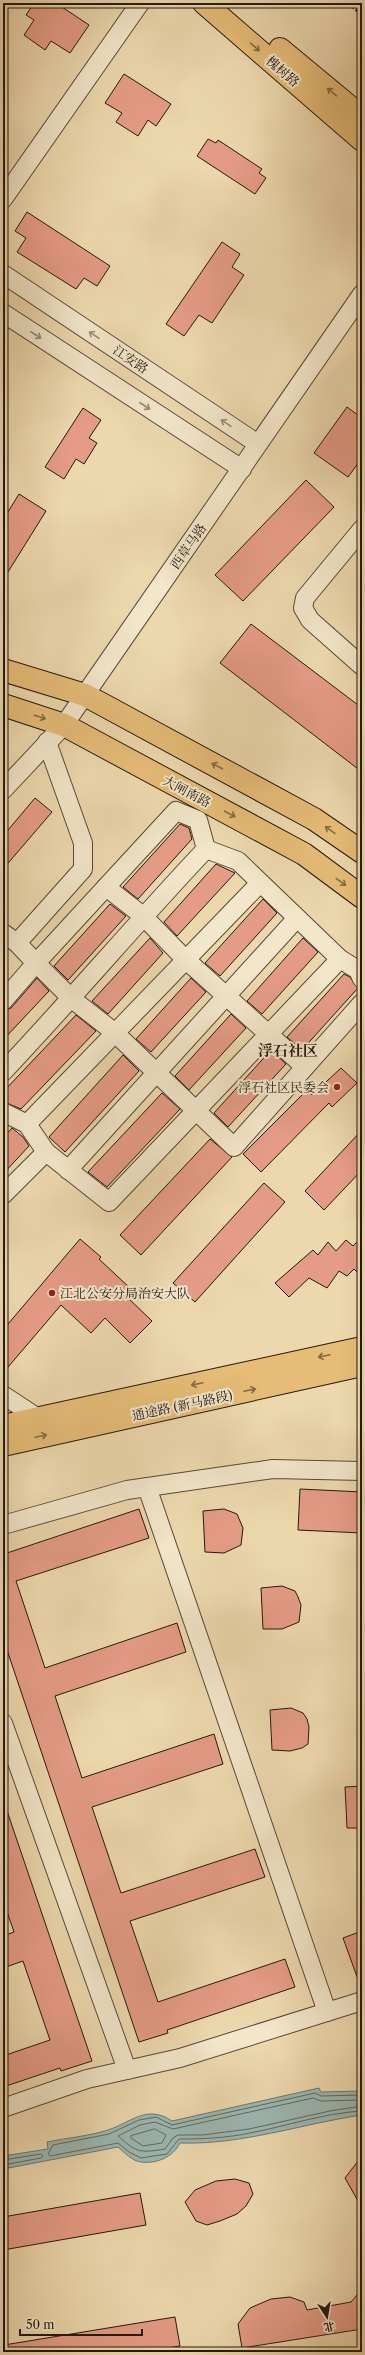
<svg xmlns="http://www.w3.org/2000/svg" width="365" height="2355" font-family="'Libre Caslon Text','Noto Serif SC',serif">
<rect width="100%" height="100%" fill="#edd8ae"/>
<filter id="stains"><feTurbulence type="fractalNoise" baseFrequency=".005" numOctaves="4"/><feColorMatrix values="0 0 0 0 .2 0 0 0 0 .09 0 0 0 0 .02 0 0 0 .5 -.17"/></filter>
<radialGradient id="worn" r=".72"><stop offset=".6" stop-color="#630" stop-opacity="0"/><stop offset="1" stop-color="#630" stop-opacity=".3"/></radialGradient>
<!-- water -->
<path fill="#9cb8b3" stroke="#6c7871" d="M319,2088L321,2092L362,2091V2115C301,2124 242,2145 180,2143C173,2157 157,2164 141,2162C132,2161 124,2152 118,2147L3,2169V2156L48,2149L47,2142C67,2138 89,2136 108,2130C132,2122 147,2104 172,2121Z"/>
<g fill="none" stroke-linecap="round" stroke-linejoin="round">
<!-- shore -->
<g stroke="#606860" stroke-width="1">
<path d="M362,2095L321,2096L315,2093L172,2125L156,2117L139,2120L109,2134L53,2145L48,2154L50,2156L118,2143L129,2152L141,2158L167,2154L179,2139C203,2139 226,2138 250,2133C287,2126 324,2113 362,2111"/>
<path d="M362,2100L321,2101L313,2098L173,2129L155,2122L140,2125L118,2136C137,2153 140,2153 165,2149L173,2138L178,2135H203L249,2129L330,2111L362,2106"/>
<path d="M155,2129L166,2135L162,2143L143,2146L131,2138V2136Z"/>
<path d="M3,2160L41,2154L43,2156L41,2158L3,2165"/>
</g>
</g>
<!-- building -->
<g fill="#e59c86" stroke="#23190e">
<path d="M34,3H56L89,25L70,53L51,41L45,50L24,35L34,20L26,15Z"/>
<path d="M124,74L171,104L156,126L148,120L138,136L116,122L122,113L105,103Z"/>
<path d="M208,139L216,143L218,140L262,169L259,173L266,178L255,194L197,156Z"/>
<path d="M27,212L110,266L97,286L84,278L76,289L17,252L26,238L15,231Z"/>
<path d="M222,242L240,254L232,267L244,275L212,323L199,315L184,336L166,324Z"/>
<path d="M347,407L362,418V458L348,477L314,453Z"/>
<path d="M83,408L101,420L89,438L97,443L84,464L76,459L64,479L45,467Z"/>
<path d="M306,480L334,507L243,601L215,575Z"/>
<path d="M19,494L46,511L3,580V520Z"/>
<path d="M251,624L362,708V772L220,663Z"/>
<path d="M35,798L52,812L3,869V836Z"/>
<path d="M180,824L189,828L192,839L138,899L123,887Z"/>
<path d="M216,864L235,873L177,936L164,922Z"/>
<path d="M263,899L277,913L220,976L205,963Z"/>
<path d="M110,904L126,916L68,980L54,966Z"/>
<path d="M150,938L163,953L108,1014L92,1001Z"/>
<path d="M303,938L318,952L262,1014L247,1001Z"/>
<path d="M344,974L350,977L358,988L302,1050L287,1037Z"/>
<path d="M37,978L49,991L3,1040V1011L11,1008Z"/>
<path d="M191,978L206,992L151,1052L136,1039Z"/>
<path d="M231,1014L246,1028L189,1090L175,1076Z"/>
<path d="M76,1015L96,1031L21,1109L4,1102L3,1092Z"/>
<path d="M271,1050L286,1064L228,1127L214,1113Z"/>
<path d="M123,1055L139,1071L65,1152L49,1137Z"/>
<path d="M341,1068L357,1083L332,1107L329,1103L261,1172L243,1154L307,1090L312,1095Z"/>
<path d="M162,1093L180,1109L107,1187L88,1172Z"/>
<path d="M12,1128L23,1137L29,1146L3,1174V1138Z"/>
<path d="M362,1130V1170L324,1210L305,1191Z"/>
<path d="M210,1139L232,1157L141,1255L120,1235Z"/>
<path d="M264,1183L285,1202L195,1302L173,1283Z"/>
<path d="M362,1237V1277L354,1269L347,1276L339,1271L327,1288L309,1278L289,1297L275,1283L313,1250L318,1255L328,1242L336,1251L346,1240L353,1246Z"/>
<path d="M80,1239L101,1257L99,1259L132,1290L126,1296L152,1321L130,1343L105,1318L91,1333L61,1305L3,1373V1330Z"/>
<path d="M300,1489L362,1492V1533L298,1530Z"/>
<path d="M139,1509L149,1538L16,1581L45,1668L177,1623L186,1652L55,1696L82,1778L214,1734L223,1764L92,1807L121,1893L255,1849L265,1877L130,1921L158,2002L285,1959L295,1987L167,2030L168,2033L139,2042L3,1638V1550L5,1549L7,1553Z"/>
<path d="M224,1509L237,1514L243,1528L241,1545L224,1553L205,1552L203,1511Z"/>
<path d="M282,1586L295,1591L298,1597L301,1605L299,1622L282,1629H263L261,1588Z"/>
<path d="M291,1708L303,1713L307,1719L309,1727L308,1744L302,1748L290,1751L272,1750L270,1710Z"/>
<path d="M362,1786V1828H347L345,1787Z"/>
<path d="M5,1805L92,2061L61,2071L60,2068L3,2087V2056L50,2040L23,1961L3,1968V1936L14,1932L3,1900V1806Z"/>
<path d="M362,1931V1985H360L343,1938Z"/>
<path d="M362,2156V2208L345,2178Z"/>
<path d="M235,2179L249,2183L253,2194L246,2206L237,2214L220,2221L207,2225L196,2221L185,2202L195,2190L216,2181Z"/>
<path d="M140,2193L146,2225L3,2250V2217Z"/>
<path d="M362,2289V2329L242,2348L238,2324L250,2308L271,2299L290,2297L304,2302L307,2310L351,2302Z"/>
<path d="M175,2317L180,2346L146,2352H4V2345Z"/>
</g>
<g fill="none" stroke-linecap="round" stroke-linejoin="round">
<defs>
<g id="minor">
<path d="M3,199L140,3"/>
<path d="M3,274L258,444"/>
<path d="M3,313L242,469"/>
<path d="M362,529L305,598L303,608L310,620L362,666"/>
<path d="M3,790L64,725L362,294"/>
<path d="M206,849L198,820L176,811L36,963L72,999L114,1032L234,1147L362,1003"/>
<path d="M206,849L238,861L340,959L358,970L362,979"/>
<path d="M106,887L143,916L185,959L305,1067"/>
<path d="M3,933L17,943L83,869V843L47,742"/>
<path d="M3,1001L36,963L17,943"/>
<path d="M3,1072C72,999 137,922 206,849"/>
<path d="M3,1112L27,1124L46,1152"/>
<path d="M27,1124L260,883"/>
<path d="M68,1170L297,918"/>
<path d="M3,1195L46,1152L109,1202L340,959"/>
<path d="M3,1395L38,1418"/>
<path d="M147,1487L327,2012"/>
<path d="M3,1525L127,1490L273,1469L362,1471"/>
<path d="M3,1723L127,2070"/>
<path d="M3,2108L87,2079L180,2058L362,2001"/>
</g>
<g id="major">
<path d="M204,3L362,140"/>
<path d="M280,49L362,117"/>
<path d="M3,670L85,695L314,819L362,852"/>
<path d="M3,705L64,725L304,854L362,897"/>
<path d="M3,1426L362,1348"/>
<path d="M3,1445L362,1365"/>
</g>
</defs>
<!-- minor casing -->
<use href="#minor" stroke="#564936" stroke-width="20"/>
<!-- major casing -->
<use href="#major" stroke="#23190e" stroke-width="24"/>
<!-- path -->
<path stroke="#23190e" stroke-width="2.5" stroke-dasharray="3 2" stroke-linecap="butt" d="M348,3L362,15"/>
<!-- minor -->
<use href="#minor" stroke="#f3e6ca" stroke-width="18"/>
<!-- major -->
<use href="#major" stroke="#e6bc77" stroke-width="22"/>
</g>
<!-- one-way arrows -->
<defs><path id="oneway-shaft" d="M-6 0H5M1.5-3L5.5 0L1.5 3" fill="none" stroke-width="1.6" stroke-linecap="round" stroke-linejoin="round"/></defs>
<g stroke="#846a42">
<use href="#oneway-shaft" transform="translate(255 47) rotate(41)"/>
<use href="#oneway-shaft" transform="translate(332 92) rotate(-140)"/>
<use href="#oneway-shaft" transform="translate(40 717) rotate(18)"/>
<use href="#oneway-shaft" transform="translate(217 766) rotate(-152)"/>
<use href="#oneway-shaft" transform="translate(230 814) rotate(28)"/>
<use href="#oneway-shaft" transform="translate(330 830) rotate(-145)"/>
<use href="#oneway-shaft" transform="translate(341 882) rotate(36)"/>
<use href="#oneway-shaft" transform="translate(324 1356) rotate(168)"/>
<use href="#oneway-shaft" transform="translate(197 1384) rotate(168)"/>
<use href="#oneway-shaft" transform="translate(250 1390) rotate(-12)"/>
<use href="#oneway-shaft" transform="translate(41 1436) rotate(-12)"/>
</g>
<g stroke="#958a75">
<use href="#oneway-shaft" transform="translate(36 335) rotate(33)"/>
<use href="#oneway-shaft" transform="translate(94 335) rotate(-146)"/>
<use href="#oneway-shaft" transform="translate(145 406) rotate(33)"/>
<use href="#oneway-shaft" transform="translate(226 423) rotate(-146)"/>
</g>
<!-- markers -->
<g fill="#8f2418" stroke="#f3e6ca" stroke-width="1.5">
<circle cx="337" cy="1087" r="4"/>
<circle cx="52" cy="1293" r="4"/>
</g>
<g text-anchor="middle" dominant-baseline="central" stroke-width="4" stroke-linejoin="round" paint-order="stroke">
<!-- street labels -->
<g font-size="13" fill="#23190e" stroke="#f3e6ca">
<text transform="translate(283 71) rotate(41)">槐树路</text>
<text transform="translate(131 359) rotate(34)">江安路</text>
<text transform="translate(188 546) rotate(-55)">西草马路</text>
<text transform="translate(187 791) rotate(28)">大闸南路</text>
<text transform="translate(182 1405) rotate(-12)">通途路 (新马路段)</text>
</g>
<!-- poi labels -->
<g font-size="13" fill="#23190e" stroke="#f3e6ca" text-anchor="end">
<text x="329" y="1087">浮石社区民委会</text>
<text x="60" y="1293" text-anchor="start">江北公安分局治安大队</text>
</g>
<!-- quarter labels -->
<g font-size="15" font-weight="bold" fill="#23190e" stroke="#f3e6ca">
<text x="288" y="1050">浮石社区</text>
</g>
</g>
<!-- margin -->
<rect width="365" height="2355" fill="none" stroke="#edd8ae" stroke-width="16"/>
<rect x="4" y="4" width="357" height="2347" fill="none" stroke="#23190e" stroke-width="2"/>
<rect x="8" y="8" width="349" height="2339" fill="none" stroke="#23190e"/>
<!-- north arrow -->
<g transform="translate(327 2317) rotate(168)" stroke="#f3e6ca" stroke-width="3" paint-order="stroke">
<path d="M0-3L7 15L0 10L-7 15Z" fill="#23190e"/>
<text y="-6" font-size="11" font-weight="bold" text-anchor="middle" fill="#23190e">北</text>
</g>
<!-- scale -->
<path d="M20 2329v6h122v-6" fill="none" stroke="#23190e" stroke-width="2"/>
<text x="26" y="2329" font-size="12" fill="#23190e" stroke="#f3e6ca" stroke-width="3" paint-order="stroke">50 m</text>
<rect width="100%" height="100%" filter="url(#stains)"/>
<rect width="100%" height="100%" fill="url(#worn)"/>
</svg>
